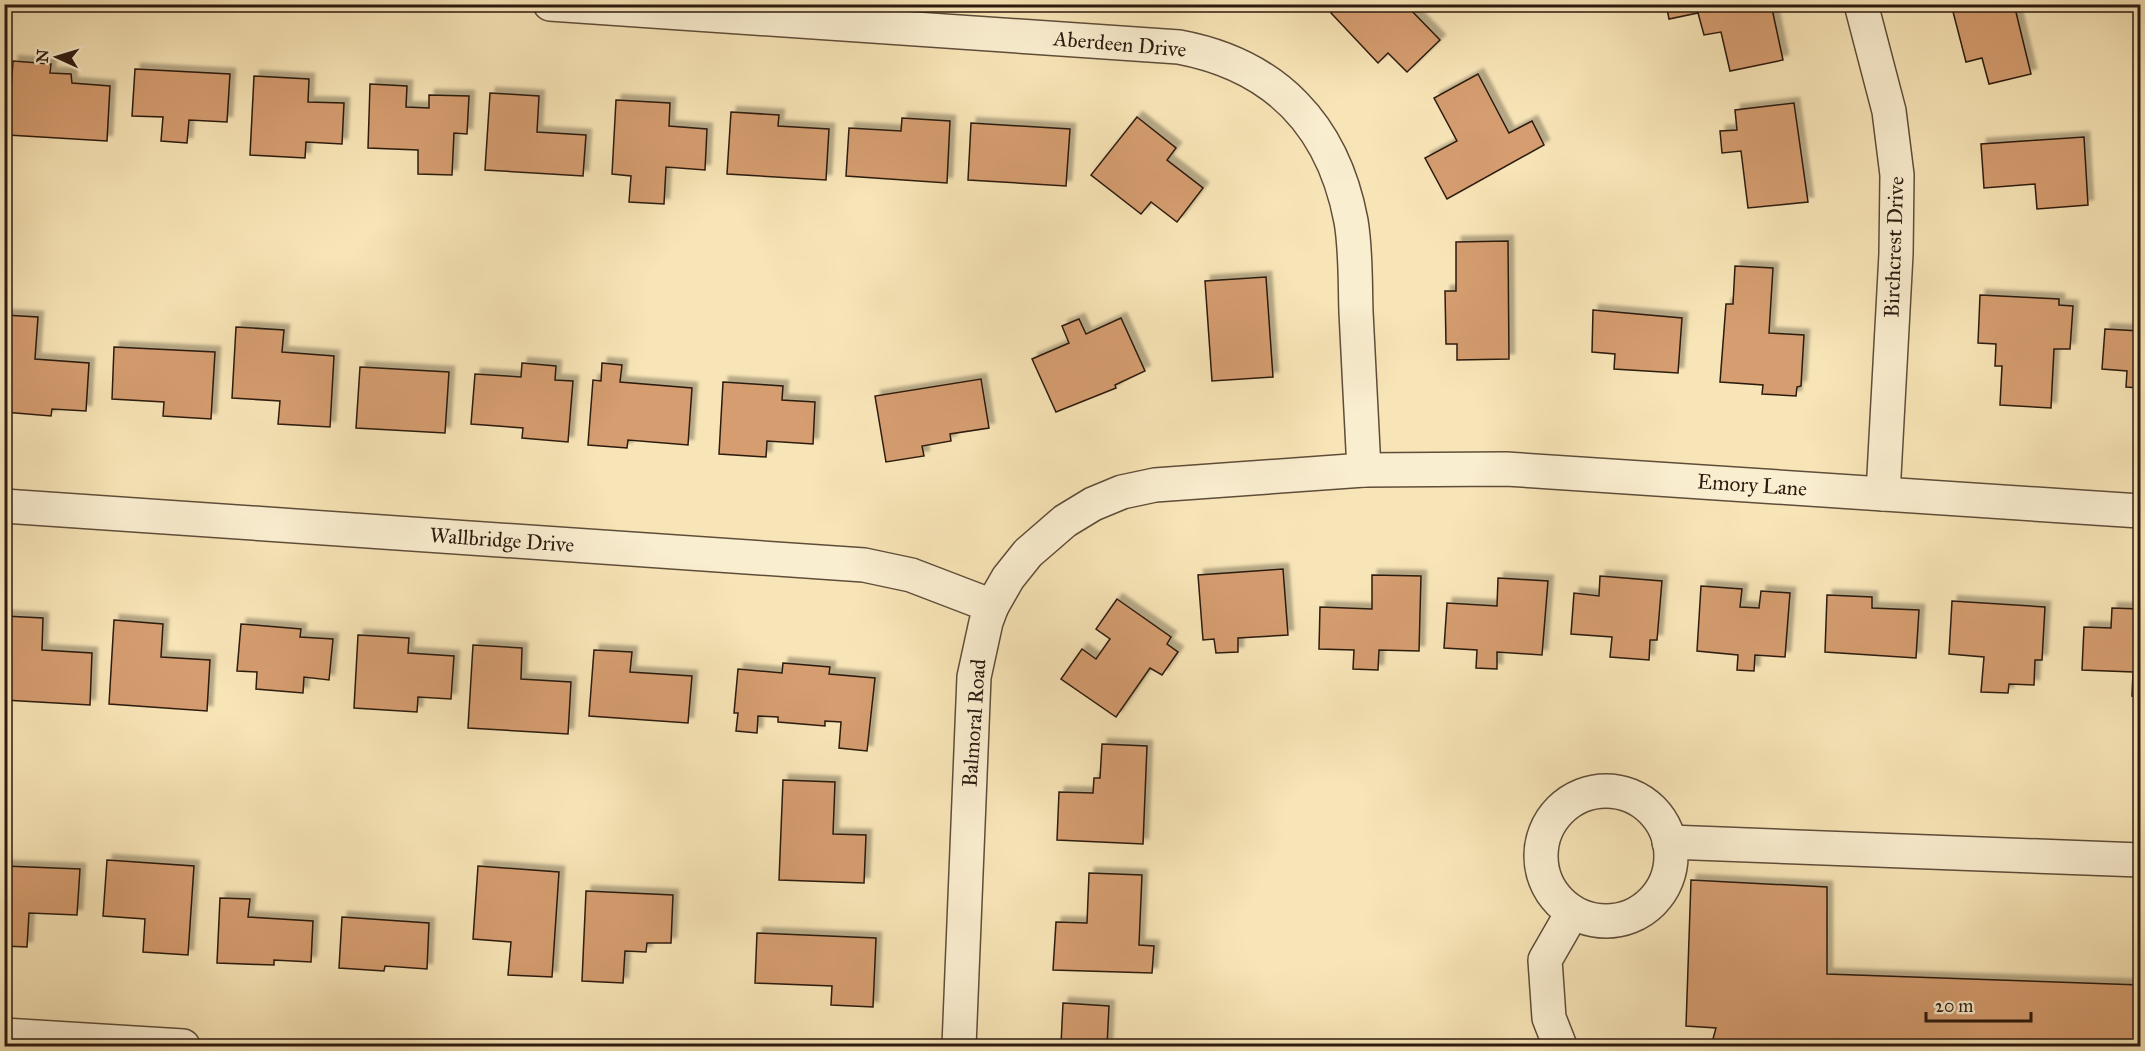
<svg xmlns="http://www.w3.org/2000/svg" width="2145" height="1051" font-family="'IM FELL Great Primer',serif">
<defs>
<filter id="shadow"><feDropShadow dx="5.5" dy="-5.5" stdDeviation="1.5" flood-color="#0004"/></filter>
</defs>
<rect width="100%" height="100%" fill="#f8e5b7"/>
<filter id="stains"><feTurbulence type="fractalNoise" baseFrequency=".00333" numOctaves="4"/><feColorMatrix values="0 0 0 0 .2 0 0 0 0 .09 0 0 0 0 .02 0 0 0 .5 -.17"/></filter>
<radialGradient id="worn" r=".72"><stop offset=".6" stop-color="#630" stop-opacity="0"/><stop offset="1" stop-color="#630" stop-opacity=".3"/></radialGradient>
<!-- building -->
<g fill="#d59d6f" stroke="#2c1a0f" stroke-width="1.5" filter="url(#shadow)">
<path d="M1340,4H1405L1440,40L1407,72L1388,53L1378,63L1331,13Z"/>
<path d="M1666,4H1771L1783,60L1730,71L1721,32L1704,35L1698,13L1669,19Z"/>
<path d="M1951,4H2014L2031,74L1989,84L1982,58L1966,62Z"/>
<path d="M13,61L51,64L50,73L71,74L72,83L110,86L107,141L8,135Z"/>
<path d="M135,69L230,74L227,122L189,120L187,143L161,141L163,117L132,116Z"/>
<path d="M1478,74L1509,133L1532,121L1544,145L1447,199L1425,158L1457,141L1434,98Z"/>
<path d="M254,76L309,79L308,102L344,103L342,144L306,142L305,158L250,155Z"/>
<path d="M370,84L407,86L406,107L429,108V95L469,96L467,134L454,133L452,175L418,174V150L368,148Z"/>
<path d="M490,93L539,96L537,132L586,135L583,176L485,170Z"/>
<path d="M616,100L670,103L669,126L707,129L705,170L666,167L664,204L629,202L631,176L612,174Z"/>
<path d="M1794,103L1808,202L1748,208L1741,151L1722,153L1720,131L1737,130L1735,110Z"/>
<path d="M731,112L779,115L778,126L829,129L826,180L727,174Z"/>
<path d="M1137,117L1176,148L1167,160L1203,188L1177,222L1151,202L1141,214L1091,175Z"/>
<path d="M902,118L950,121L947,183L846,176L849,128L901,131Z"/>
<path d="M971,123L1070,129L1066,186L968,180Z"/>
<path d="M2084,137L2088,205L2037,209L2035,184L1984,188L1981,144Z"/>
<path d="M1508,241L1509,359L1457,360V344H1446L1445,291H1456V242Z"/>
<path d="M1735,266L1773,268L1769,333L1804,335L1801,386L1797,387L1796,396L1762,394L1763,385L1720,382L1726,304H1733Z"/>
<path d="M1266,277L1273,377L1212,381L1205,281Z"/>
<path d="M1980,295L2059,299V305L2073,306L2070,349H2054L2051,408L2000,405L2002,366H1995L1996,344L1978,343Z"/>
<path d="M1593,310L1682,318L1678,373L1614,369L1615,354L1592,352Z"/>
<path d="M4,315L38,317L35,359L89,363L86,411L52,409L51,416L4,412Z"/>
<path d="M1121,318L1145,371L1115,385L1116,388L1056,412L1032,359L1069,343L1062,326L1079,319L1086,334Z"/>
<path d="M236,327L284,330L282,352L334,356L330,427L278,424L280,401L232,398Z"/>
<path d="M2105,329L2140,331V388L2126,387L2127,371L2102,369Z"/>
<path d="M114,347L215,352L211,419L163,416L164,402L112,399Z"/>
<path d="M522,363L556,366L555,380L573,381L568,442L522,438L523,428L471,424L475,374L521,377Z"/>
<path d="M602,363L622,365L620,382L692,388L688,445L628,440L627,448L588,445L593,380L601,381Z"/>
<path d="M360,367L449,372L445,433L356,428Z"/>
<path d="M981,379L989,428L950,434L951,441L922,446L924,456L886,462L875,396Z"/>
<path d="M723,382L783,386L782,400L815,402L813,444L767,441L766,457L719,454Z"/>
<path d="M1283,569L1288,635L1238,638V652L1216,653L1214,639L1203,640L1198,575Z"/>
<path d="M1372,575L1421,576L1419,651L1379,650L1378,670L1353,669L1354,650L1319,649L1320,607L1372,609Z"/>
<path d="M1600,576L1662,581L1657,640H1650L1649,660L1610,657L1612,637L1571,634L1574,593L1599,596Z"/>
<path d="M1498,578L1548,581L1542,655L1497,652V669L1476,668L1477,650L1444,648L1447,603L1497,606Z"/>
<path d="M1701,586L1742,589L1740,607L1759,608L1761,591L1790,593L1785,657L1755,655L1754,671L1737,670L1738,655L1697,651Z"/>
<path d="M1827,595L1872,597V608L1919,610L1916,658L1825,652Z"/>
<path d="M1117,599L1171,637L1167,644L1178,652L1162,675L1150,668L1116,717L1061,679L1082,649L1096,659L1110,639L1096,629Z"/>
<path d="M1952,601L2045,607L2042,660H2035L2034,685L2009,684L2008,693L1981,692L1984,657L1949,654Z"/>
<path d="M2112,608L2140,609V697L2132,696L2133,672L2082,670L2084,627L2111,628Z"/>
<path d="M4,616L43,618L42,650L92,653L90,705L4,700Z"/>
<path d="M114,620L163,624L161,657L210,660L207,711L109,704Z"/>
<path d="M241,624L301,629L300,637L333,639L329,680L304,677L303,693L256,689L257,672L237,671Z"/>
<path d="M358,635L409,638L408,653L454,656L451,699L418,697L417,712L354,708Z"/>
<path d="M473,645L522,648L521,679L571,682L568,734L468,728Z"/>
<path d="M594,650L632,652L630,672L692,676L688,723L589,716Z"/>
<path d="M783,663L830,667L829,674L875,678L867,751L839,748L841,722L825,721V726L778,722V717L758,716L757,733L736,731L738,713H734L738,669L782,673Z"/>
<path d="M1102,744L1147,746L1143,844L1057,840L1059,792L1093,793L1094,778H1100Z"/>
<path d="M783,780L835,782L833,834L866,835L864,883L779,880Z"/>
<path d="M107,860L194,866L188,955L143,952L145,919L103,916Z"/>
<path d="M4,866L80,869L77,915L29,913L27,947L4,946Z"/>
<path d="M478,866L559,872L552,977L508,975L511,942L473,939Z"/>
<path d="M1089,873L1142,875L1139,945L1154,946L1152,973L1053,970L1056,922L1087,923Z"/>
<path d="M1691,880L1827,887V974L2140,985V1046H1711L1716,1028L1686,1026Z"/>
<path d="M586,891L673,895L671,943H647L646,952L625,951L623,983L582,981Z"/>
<path d="M220,898L250,899L248,917L313,921L311,962L274,960V965L217,963Z"/>
<path d="M342,917L429,923L427,969L385,966L384,971L339,968Z"/>
<path d="M757,933L876,938L873,1007L831,1005L832,986L755,983Z"/>
<path d="M1063,1003L1109,1006L1107,1046H1056L1061,1044Z"/>
</g>
<g fill="none" stroke-linecap="round" stroke-linejoin="round">
<defs>
<g id="minor">
<path d="M550,4L1179,47C1275,65 1333,125 1351,221C1356,250 1355,282 1356,312C1359,365 1361,417 1364,470"/>
<path d="M1861,4L1889,111L1897,175L1896,254L1883,494"/>
<path d="M4,506L864,565L911,575L992,606"/>
<circle cx="1606" cy="856" r="65"/>
<path d="M1669,842L2140,860"/>
<path d="M4,1035L183,1046"/>
<path d="M959,1046L974,677L986,622L992,606L1008,578L1028,553L1065,521L1093,504L1122,492L1155,485L1364,470L1506,469L2140,511"/>
<path d="M1560,1046L1549,1018L1545,960L1572,913"/>
</g>
</defs>
<!-- minor casing -->
<use href="#minor" stroke="#5f4d39" stroke-width="36"/>
<!-- minor -->
<use href="#minor" stroke="#faeed0" stroke-width="33"/>
</g>
<g text-anchor="middle" dominant-baseline="central" stroke-width="4.5" stroke-linejoin="round" paint-order="stroke">
<!-- street labels -->
<g font-size="21" fill="#2c1a0f" stroke="#faeed0">
<text transform="translate(1120 44) rotate(5)">Aberdeen Drive</text>
<text transform="translate(1894 247) rotate(-88)">Birchcrest Drive</text>
<text transform="translate(1752 485) rotate(4)">Emory Lane</text>
<text transform="translate(502 540) rotate(4)">Wallbridge Drive</text>
<text transform="translate(974 723) rotate(-86)">Balmoral Road</text>
</g>
</g>
<!-- margin -->
<rect width="2145" height="1051" fill="none" stroke="#f8e5b7" stroke-width="24"/>
<rect x="6" y="6" width="2133" height="1039" fill="none" stroke="#2c1a0f" stroke-width="3"/>
<rect x="12" y="12" width="2121" height="1027" fill="none" stroke="#2c1a0f" stroke-width="1.5"/>
<!-- north arrow -->
<g transform="translate(57 57) rotate(274)" stroke="#faeed0" stroke-width="4.5" paint-order="stroke">
<path d="M0-4.5L10 22L0 15L-10 22Z" fill="#2c1a0f"/>
<text y="-9" font-size="16" font-weight="bold" text-anchor="middle" fill="#2c1a0f">N</text>
</g>
<!-- scale -->
<path d="M1926 1012v9h105v-9" fill="none" stroke="#2c1a0f" stroke-width="3"/>
<text x="1935" y="1012" font-size="18" fill="#2c1a0f" stroke="#faeed0" stroke-width="4.5" paint-order="stroke">20 m</text>
<rect width="100%" height="100%" filter="url(#stains)"/>
<rect width="100%" height="100%" fill="url(#worn)"/>
</svg>
